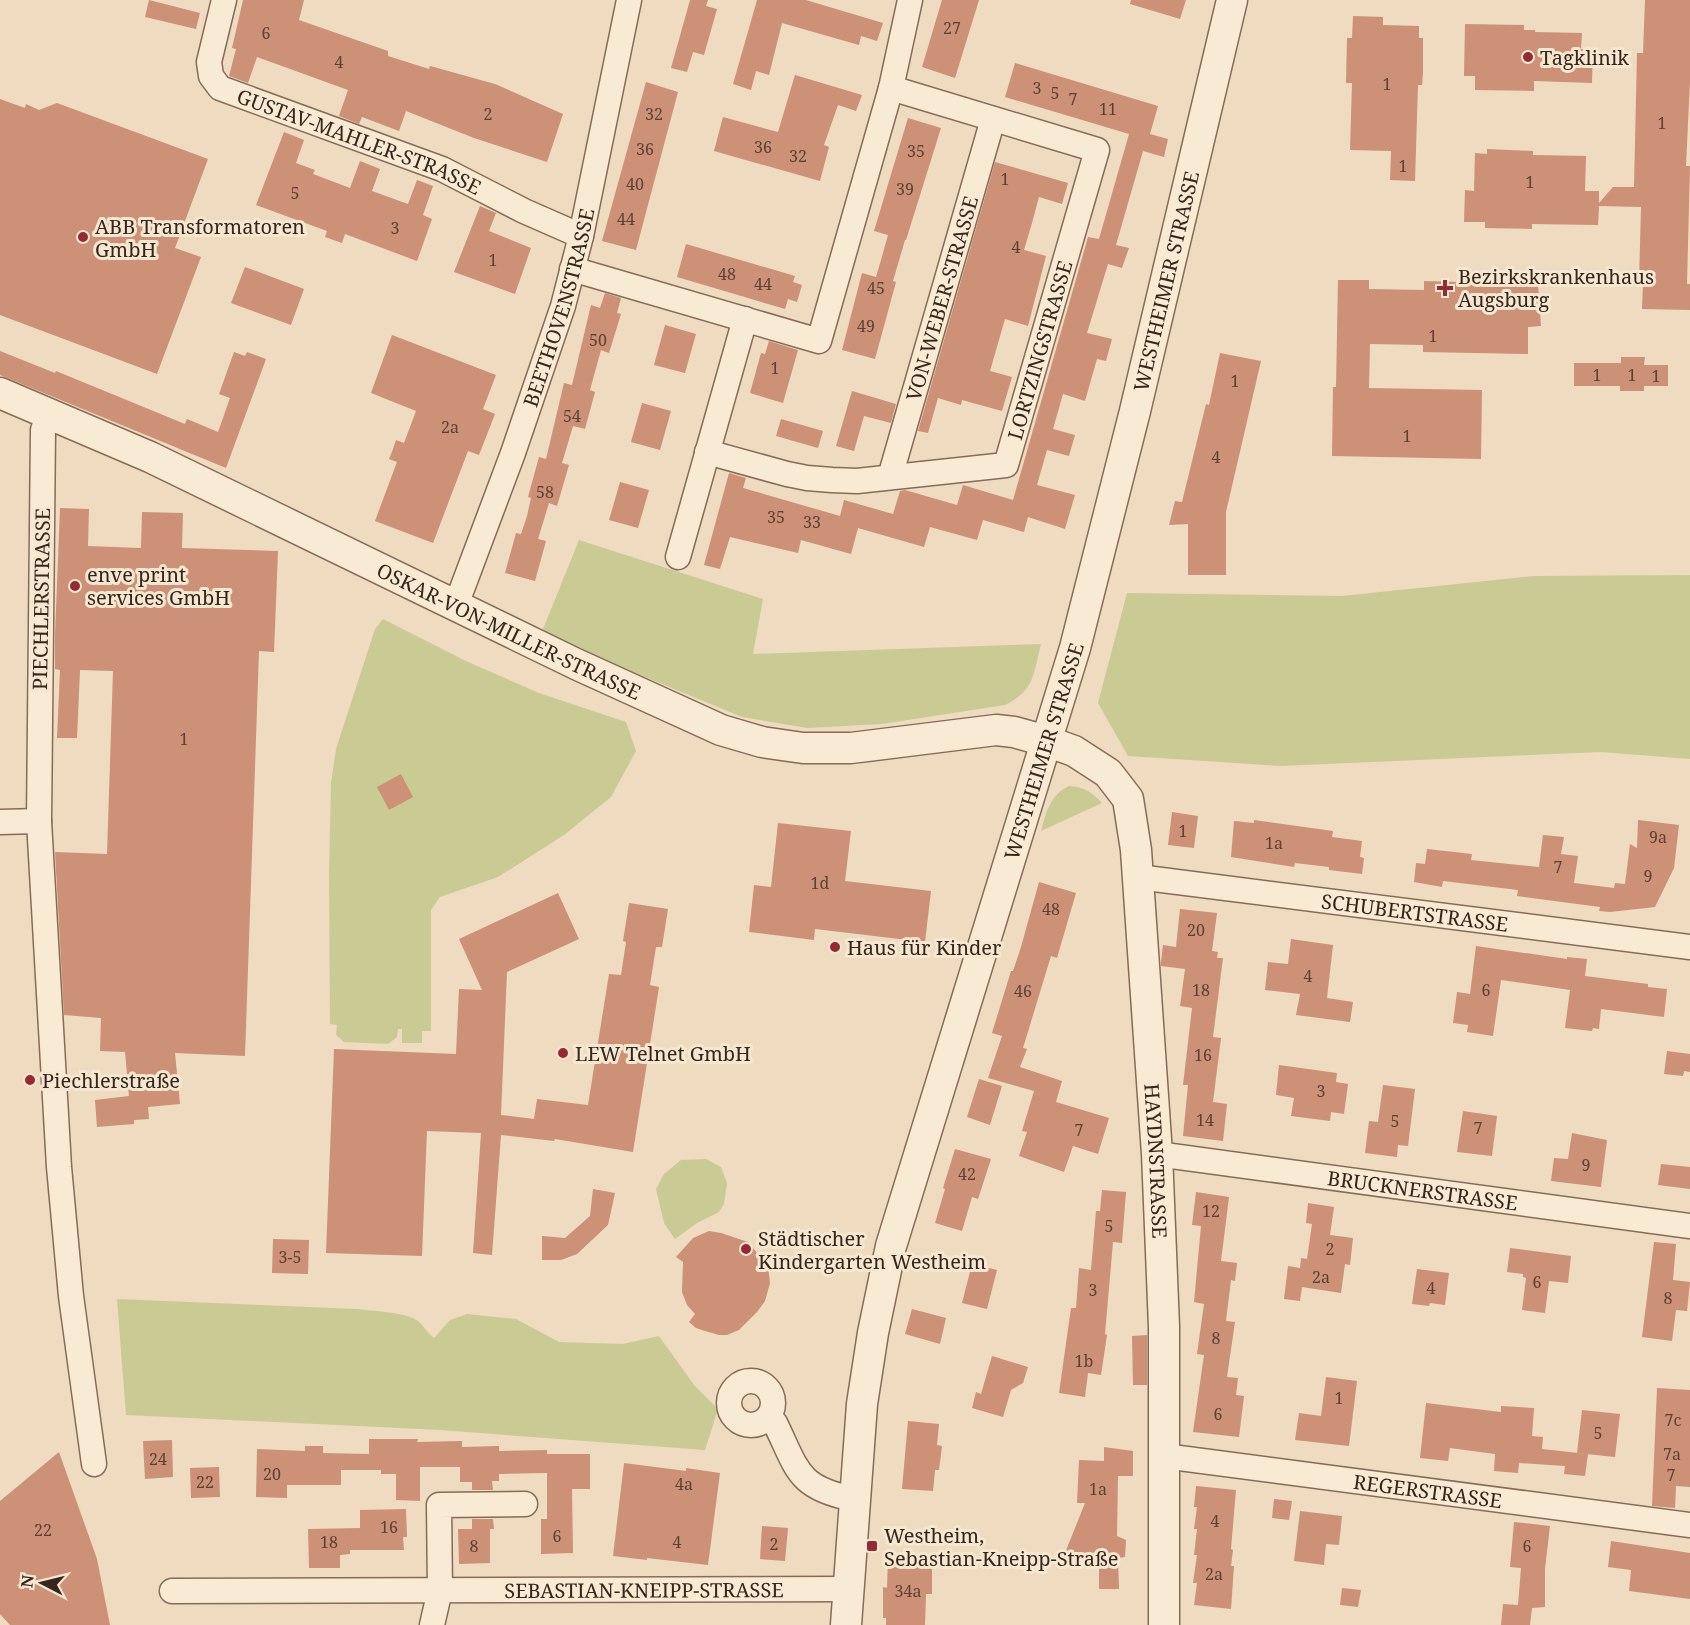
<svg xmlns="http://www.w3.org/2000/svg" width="1690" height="1625" font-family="'Noto Serif',serif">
<rect width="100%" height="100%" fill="#eedbc0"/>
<!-- green -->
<g fill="#cacb94">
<path d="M579,540L763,599L753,654L1041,644C1033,675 1035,690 1005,705L882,724L807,728L742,717L541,634Z"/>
<path d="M1690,575V759L1601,752L1281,766L1128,756L1098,703L1127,593L1342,596L1534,576Z"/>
<path d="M383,619L468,662L539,693L626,722L636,751L611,797L564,835L498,877L440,897L431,910V1031H422V1043H402V1029H398L397,1037L388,1044L344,1042L336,1035L337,1025L330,1024L329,874L331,783L336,749L375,629Z"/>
<path d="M1069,786C1084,787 1091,791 1102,803L1041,831C1046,812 1050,795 1069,786Z"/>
<path d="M706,1159L721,1167L727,1183L724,1204L719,1212L697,1223L675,1239L664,1223L656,1189L664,1174L681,1160Z"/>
<path d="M117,1299L356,1309C372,1311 406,1312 418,1321C423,1326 428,1333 434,1338L450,1320L467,1314L516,1319L559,1342L623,1344L659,1336L694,1385L718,1409L705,1450L440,1430L126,1415Z"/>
</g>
<!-- building -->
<g fill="#cc9176">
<path d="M149,0L200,13L196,29L145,17Z"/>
<path d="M243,0H304L299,20L388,51V56L429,69L430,66L495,84L563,114L547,162L474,138L406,111L399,131L362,117L359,124L339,116L348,90L257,57L248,83L229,76L236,49L232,48Z"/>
<path d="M690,0H708L706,6L717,9L704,55L693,52L687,72L671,68Z"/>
<path d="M757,0H806L883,23L877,41L861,36L859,45L782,23L769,75L756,71L751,90L733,84Z"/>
<path d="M942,0H979L955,78L922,67Z"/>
<path d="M1131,0H1186L1180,19L1130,4Z"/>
<path d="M1645,0H1690V81L1686,166H1690L1687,284H1690V310L1642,309L1643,283H1639L1641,207L1599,206L1598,225L1532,224V229L1485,228V222H1464L1465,190L1474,191L1475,153L1487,154V149L1533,151V155L1586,156L1585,191H1599V203L1613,187H1634L1637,53H1643Z"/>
<path d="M1353,16L1383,17V25L1419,26V38H1423V73L1422,85H1418L1415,181L1390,180L1391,151L1350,150L1352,83H1346L1347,38H1352Z"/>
<path d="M1465,24L1524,25V30H1535V32L1582,33L1581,49H1593L1592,83L1534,81V91L1475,90V76H1464Z"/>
<path d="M1015,63L1158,106L1150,134L1168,139L1164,157L1143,151L1116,245L1129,248L1122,268L1108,264L1087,333L1112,339L1106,361L1097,359L1085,401L1063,394L1053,429L1075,435L1069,456L1047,450L1037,485L1075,495L1065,529L1028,517L1024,532L983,520L977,540L930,527L924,547L858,528L851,554L801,540L798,553L730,537L720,569L704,565L729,473L746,478L743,488L840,516L844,500L893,514L900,491L905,490L957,505L963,485L1013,500L1088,237L1099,239L1129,134L1005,97Z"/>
<path d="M795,75L862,95L856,111L838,105L824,145L829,147L820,181L714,151L723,117L778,132Z"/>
<path d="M646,82L678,92L636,250L602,241Z"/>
<path d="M0,99L25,108L26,104L39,110L57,103L208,159L175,248L201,257L157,374L0,315Z"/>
<path d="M908,118L941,128L906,240H905L893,281L896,282L875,359L842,350L862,273L876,277L881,260L888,235L874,231Z"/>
<path d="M284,132L304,140L296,163L315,170L313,174L350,188L360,161L380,169L372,191L408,204L417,180L433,186L423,215L432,219L417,261L345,234L342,243L325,237L327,231L256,205Z"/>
<path d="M995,162L1068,183L1062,204L1039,197L1032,223L1024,250L1046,256L1028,326L1005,319L990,371L1012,377L1002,411L962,400L961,405L938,398L928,433L918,431Z"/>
<path d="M480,206L496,213L489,231L531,248L515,294L454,272Z"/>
<path d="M686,244L795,276L793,282L802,285L797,302L788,299L785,309L677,277Z"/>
<path d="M245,267L304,289L291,325L231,303Z"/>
<path d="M1338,280H1369V289L1424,290V281L1538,284L1541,326L1528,327V354L1423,352V345L1370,344L1369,388L1482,390L1481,459L1332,456L1333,387H1336Z"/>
<path d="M605,293L621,298L617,313L621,314L609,353L601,350L590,390L595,392L585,429L573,426L562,463L569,465L557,506L549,503L538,539L546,541L535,581L505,573L516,533L521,534L527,516L531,498L528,497L539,457L546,459L564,383L572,385L591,305L600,308Z"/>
<path d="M665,325L696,334L685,373L654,365Z"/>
<path d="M392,335L496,375L483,409L495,414L479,455L468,451L433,543L375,521L397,462L389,459L393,449L396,440L404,443L416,411L371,393Z"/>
<path d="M769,341L798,350L783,403L750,393L761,353L765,354Z"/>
<path d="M0,351L55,373L56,371L185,424L187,419L218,432L230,398L219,394L234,352L245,356L247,352L266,359L226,468L0,375Z"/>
<path d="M1220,353L1261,361L1226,512V575H1188V524L1169,525L1175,501L1182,502L1206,404L1209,405Z"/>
<path d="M1621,357H1645L1644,365H1668V386H1644V391H1620V386H1574V363H1621Z"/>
<path d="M852,391L896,404L891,423L864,416L854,451L836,446Z"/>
<path d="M642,403L671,411L660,450L631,442Z"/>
<path d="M781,419L823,431L818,448L776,436Z"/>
<path d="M620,482L649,490L638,528L609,520Z"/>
<path d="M60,508L89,509L88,546L141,548L142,512L183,513L182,548L278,551L274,652L259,651L245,1056L175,1053L180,1104L148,1107L149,1119L134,1120V1124L97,1127L95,1100L129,1096L125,1052L100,1051L101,1018L64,1015L55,852L107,854L113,671L80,670L77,738H57L60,670L55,669V635Z"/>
<path d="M401,774L413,797L389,810L377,787Z"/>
<path d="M1172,812L1198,816L1194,848L1168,845Z"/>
<path d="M1254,820L1333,831L1332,837L1362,841L1360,857L1364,858L1362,874L1329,870V867L1295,863L1294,867L1231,857L1234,821L1254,823Z"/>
<path d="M1638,820L1679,825L1674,868L1655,907L1610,912L1599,911L1600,907L1517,896L1518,890L1443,881L1442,887L1414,882L1416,863L1425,864L1427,849L1472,854L1471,860L1539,867L1543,835L1564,837L1561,854L1578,856L1574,883L1614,888L1615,883L1625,884L1630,844L1637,848Z"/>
<path d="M778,823L851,831L845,881L931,891L925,942L815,929L814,940L749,932L754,885L771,887Z"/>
<path d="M1039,882L1076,893L1057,958L1051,956L1023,1048L1027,1049L1020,1067L1062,1081L1056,1102L1109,1118L1098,1154L1073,1146L1064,1172L1019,1156L1027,1132L1022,1131L1034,1091L988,1078L1002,1036L992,1033L1011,971H1013L1021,947Z"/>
<path d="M558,893L579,939L507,972L501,1115L534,1119L537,1099L588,1105L609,974L621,975L626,942L623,941L629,903L668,909L662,947H656L650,985L659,987L633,1152L555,1139L554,1141L501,1135L492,1255L473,1253L481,1133L427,1131L422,1256L326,1253L334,1049L456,1054L459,989L482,990L459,939Z"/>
<path d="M1180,909L1217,913L1212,951L1218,952L1217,958H1223L1213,1037L1221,1038L1213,1102L1227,1104L1223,1141L1183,1136L1188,1085H1183L1192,1008L1180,1006L1185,969L1161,966V962L1163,945L1176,947Z"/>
<path d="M1291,939L1333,945L1327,998L1353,1002L1350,1022L1296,1015L1300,994L1265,990L1268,962L1288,964Z"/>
<path d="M1476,946L1567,959V957L1587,959L1585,976L1648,984V987L1667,989L1664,1017L1601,1009L1599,1029L1593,1028L1592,1031L1565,1028L1570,990L1501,980L1493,1036L1467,1032L1468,1025L1453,1023L1457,992L1470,994Z"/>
<path d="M1667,1051L1690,1054V1072L1684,1071L1683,1076L1664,1074Z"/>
<path d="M1279,1065L1337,1073L1336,1082L1348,1084L1344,1114L1331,1112L1330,1121L1291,1116L1294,1098L1276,1095Z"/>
<path d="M979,1079L1002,1086L990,1125L967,1117Z"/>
<path d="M1383,1085L1415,1089L1408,1146L1398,1145L1397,1157L1365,1153L1369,1121L1378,1122Z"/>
<path d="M1463,1111L1497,1116L1492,1156L1457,1152Z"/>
<path d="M1572,1133L1607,1140L1601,1187L1551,1181L1554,1158L1568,1159Z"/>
<path d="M955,1149L991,1159L978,1199L972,1197L962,1231L935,1223L945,1189L943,1188Z"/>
<path d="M1661,1164L1690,1167V1189L1658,1185Z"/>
<path d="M593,1189L615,1193L608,1225L577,1254L561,1260H542V1236L565,1238L590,1216Z"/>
<path d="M1102,1190L1126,1192L1122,1243L1113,1242L1105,1334L1107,1335L1101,1375L1088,1373L1085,1397L1059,1393L1071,1308H1076L1079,1268L1091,1270L1096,1211H1100Z"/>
<path d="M1196,1192L1229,1197L1221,1261L1237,1263L1235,1281L1231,1280L1226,1321L1235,1322L1227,1377L1238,1378L1236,1395L1244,1396L1239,1437L1193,1432L1204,1355L1197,1354L1204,1304L1194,1302L1201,1226L1192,1225Z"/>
<path d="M1308,1203L1334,1207L1330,1235L1353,1238L1350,1265L1345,1264L1341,1293L1302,1287L1300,1301L1284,1299L1288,1266L1300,1268L1301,1258L1307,1259L1312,1224L1306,1223Z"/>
<path d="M709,1231L721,1233L748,1242L768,1266L770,1283L765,1301L757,1312L739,1330L727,1335H719L705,1331L696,1328L689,1322L695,1314L687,1305L682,1292L683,1262L676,1257L693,1238Z"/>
<path d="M273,1239L309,1240L308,1274L272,1273Z"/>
<path d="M1654,1242L1676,1244L1673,1280L1690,1282L1687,1311L1676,1310L1672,1341L1642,1337Z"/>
<path d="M1510,1248L1571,1256L1568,1283L1549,1281L1545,1313L1522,1310L1526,1278L1523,1277V1274L1507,1272Z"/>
<path d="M972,1264L997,1270L987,1309L962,1303Z"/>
<path d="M1417,1269L1449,1273L1445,1305L1430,1303L1429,1306L1412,1304Z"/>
<path d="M912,1309L946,1318L940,1344L905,1334Z"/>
<path d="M1147,1335V1385H1133L1132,1336Z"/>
<path d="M992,1356L1028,1367L1023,1383L1011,1390L1003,1417L972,1408L976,1392L981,1394Z"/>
<path d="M1326,1377L1357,1381L1349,1446L1295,1440L1299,1413L1321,1416Z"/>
<path d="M1657,1388L1690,1390V1487L1676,1486L1675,1508L1652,1506Z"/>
<path d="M1426,1403L1501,1412V1406L1534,1408L1532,1436L1543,1437L1542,1449L1588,1454L1585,1476L1564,1474L1565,1466L1519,1463L1518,1473L1494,1471L1495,1454L1450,1448L1448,1461L1420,1458Z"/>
<path d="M1582,1410L1620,1414L1615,1457L1577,1453Z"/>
<path d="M908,1421L939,1424L937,1445L942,1446L939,1470H935L933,1491L902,1489Z"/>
<path d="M369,1439H418L417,1442L462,1441V1447L499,1446V1451L547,1450V1454H590V1489H572L573,1553L541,1554V1519H547V1473L499,1474V1481H492L493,1490H472V1482H460V1467H420V1501L396,1500V1474H381V1470H341V1485H287V1498L256,1497L257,1449L305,1451V1446H323V1453L369,1454Z"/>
<path d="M172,1440L173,1477L145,1479L143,1441Z"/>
<path d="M1104,1447L1133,1451V1476H1118L1117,1536L1126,1540L1125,1557L1118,1558L1119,1589H1099V1566L1065,1553L1085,1503H1077L1079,1460L1104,1461Z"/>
<path d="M59,1452L97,1559L110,1625H10L0,1614V1501Z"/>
<path d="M624,1463L686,1471V1468L720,1473L708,1565L647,1558V1560L613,1556Z"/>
<path d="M219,1467L220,1497L191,1498L190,1468Z"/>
<path d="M1196,1486L1236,1490L1231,1549L1233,1550L1231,1566H1234L1231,1609L1194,1605L1197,1583H1193L1197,1555H1194L1197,1529H1194L1197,1507H1194Z"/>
<path d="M1274,1499L1292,1501L1289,1520L1272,1518Z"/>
<path d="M406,1509L407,1537H403L404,1550H350V1554L340,1555V1568H309L308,1529L360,1528V1510Z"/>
<path d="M1300,1511L1342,1516L1339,1545L1326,1544L1324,1565L1294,1561Z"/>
<path d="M472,1519H493L494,1529H490V1563L459,1564L458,1529H472Z"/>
<path d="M1514,1522L1550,1526L1545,1569V1607L1532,1608L1530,1625H1501L1503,1604L1518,1605L1521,1568L1510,1567Z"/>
<path d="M762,1526L788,1528L785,1561L760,1559Z"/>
<path d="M1611,1541L1690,1553V1599L1629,1591L1631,1570L1608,1567Z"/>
<path d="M888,1558H932V1594H926L925,1625H886V1618H883V1587L887,1588Z"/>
<path d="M1342,1588L1361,1590L1358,1607L1340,1605Z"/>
</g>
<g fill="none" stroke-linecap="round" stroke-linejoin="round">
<defs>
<g id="minor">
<path id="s1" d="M224,0L209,62L211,76L220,88L442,169L524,211L581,236"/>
<path d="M572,269L819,341L891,88L910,0"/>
<path d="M49,413L43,430L39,821L59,1167L71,1296L94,1464"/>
<path id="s2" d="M707,452L787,474L807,478L832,480L857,481L1006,465L1097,150L891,88"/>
<path id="s3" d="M890,477L993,119"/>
<path d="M678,557L745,319"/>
<path id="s4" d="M456,605L513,453L563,306L581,236L629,0"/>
<path d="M0,822L39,821"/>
<path id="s5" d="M1138,877L1690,947"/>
<path id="s6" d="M1157,1154L1690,1226"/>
<circle cx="751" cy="1403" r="22"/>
<path d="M769,1417L775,1423C798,1470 797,1488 854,1499"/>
<path id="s7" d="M1164,1456L1690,1525"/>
<path id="s8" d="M172,1591L848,1589"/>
<path d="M432,1625L440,1590L439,1505L525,1504"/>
</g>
<g id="tertiary">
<path id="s9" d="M0,393L150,457L576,664L721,730L762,742L803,748H851L996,730L1014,732L1046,741L1074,751L1108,773L1128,799L1136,850L1157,1154L1161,1252L1164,1327V1625"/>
<path id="s10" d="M846,1625L862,1404L873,1333L891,1246L1075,648L1135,411L1232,0"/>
</g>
</defs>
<!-- minor casing -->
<use href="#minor" stroke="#866c58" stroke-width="27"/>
<!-- tertiary casing -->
<use href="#tertiary" stroke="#866c58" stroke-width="33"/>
<!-- minor -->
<use href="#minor" stroke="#f8ead3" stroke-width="24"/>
<!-- tertiary -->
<use href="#tertiary" stroke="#f8ead3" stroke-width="30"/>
</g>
<!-- markers -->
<g fill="#952934" stroke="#f5e7d0" stroke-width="2">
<circle cx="1528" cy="57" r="6"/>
<circle cx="83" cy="237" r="6"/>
<path d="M1442 279h6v6h6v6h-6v6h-6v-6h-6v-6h6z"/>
<circle cx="75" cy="586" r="6"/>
<circle cx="835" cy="947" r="6"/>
<circle cx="563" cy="1053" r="6"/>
<circle cx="30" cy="1080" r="6"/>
<circle cx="746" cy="1249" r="6"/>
<rect x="866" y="1540" width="12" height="12" rx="3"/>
</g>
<g text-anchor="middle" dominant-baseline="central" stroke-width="6" stroke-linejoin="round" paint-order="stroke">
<!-- number labels -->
<g font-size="16" fill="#5c4133">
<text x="952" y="28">27</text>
<text x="266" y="33">6</text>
<text x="339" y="62">4</text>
<text x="1387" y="84">1</text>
<text x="1037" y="88">3</text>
<text x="1055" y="93">5</text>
<text x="1073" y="99">7</text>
<text x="1108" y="109">11</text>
<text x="488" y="114">2</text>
<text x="654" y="114">32</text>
<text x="1662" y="123">1</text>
<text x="763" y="147">36</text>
<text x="645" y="149">36</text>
<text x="916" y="151">35</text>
<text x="798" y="156">32</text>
<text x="1403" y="166">1</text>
<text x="1005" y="179">1</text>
<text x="1530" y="182">1</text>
<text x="635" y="184">40</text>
<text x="905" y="189">39</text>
<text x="295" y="193">5</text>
<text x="626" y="219">44</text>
<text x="395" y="228">3</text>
<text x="1016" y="247">4</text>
<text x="493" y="260">1</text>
<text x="727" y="274">48</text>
<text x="763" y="284">44</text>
<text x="876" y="288">45</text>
<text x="866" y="326">49</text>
<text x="1433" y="336">1</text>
<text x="598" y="340">50</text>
<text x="775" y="368">1</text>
<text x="1597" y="375">1</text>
<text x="1632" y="375">1</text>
<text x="1656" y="376">1</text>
<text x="1235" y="381">1</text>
<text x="572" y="416">54</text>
<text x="450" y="427">2a</text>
<text x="1407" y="436">1</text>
<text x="1216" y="457">4</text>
<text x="545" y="492">58</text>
<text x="776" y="517">35</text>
<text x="812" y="522">33</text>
<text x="184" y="739">1</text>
<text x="1183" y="831">1</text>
<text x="1658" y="837">9a</text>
<text x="1274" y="843">1a</text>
<text x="1558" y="867">7</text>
<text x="1648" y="876">9</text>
<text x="820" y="883">1d</text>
<text x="1051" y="909">48</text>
<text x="1196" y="930">20</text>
<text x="1308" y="976">4</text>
<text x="1201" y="990">18</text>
<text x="1486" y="990">6</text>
<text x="1023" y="991">46</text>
<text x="1203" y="1055">16</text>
<text x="1321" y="1091">3</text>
<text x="1205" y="1120">14</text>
<text x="1395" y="1121">5</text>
<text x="1478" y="1128">7</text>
<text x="1079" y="1130">7</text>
<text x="1586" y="1165">9</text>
<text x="967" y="1174">42</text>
<text x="1211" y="1211">12</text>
<text x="1109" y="1226">5</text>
<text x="1330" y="1249">2</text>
<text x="290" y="1257">3-5</text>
<text x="1321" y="1277">2a</text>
<text x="1537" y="1282">6</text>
<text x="1431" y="1288">4</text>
<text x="1093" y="1290">3</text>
<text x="1668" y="1298">8</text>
<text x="1216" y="1338">8</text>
<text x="1084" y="1361">1b</text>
<text x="1339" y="1398">1</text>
<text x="1218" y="1414">6</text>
<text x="1673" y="1420">7c</text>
<text x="1598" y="1433">5</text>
<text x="1672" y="1454">7a</text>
<text x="158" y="1459">24</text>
<text x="272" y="1474">20</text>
<text x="1671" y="1475">7</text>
<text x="205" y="1482">22</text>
<text x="684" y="1484">4a</text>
<text x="1098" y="1489">1a</text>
<text x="1215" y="1521">4</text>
<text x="389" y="1527">16</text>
<text x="43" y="1530">22</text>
<text x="557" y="1536">6</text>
<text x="329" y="1542">18</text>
<text x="677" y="1542">4</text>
<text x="774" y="1544">2</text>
<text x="474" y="1546">8</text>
<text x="1527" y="1546">6</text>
<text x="1214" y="1574">2a</text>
<text x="908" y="1591">34a</text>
</g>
<!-- poi labels -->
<g font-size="20" fill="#36261d" stroke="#f5e7d0" text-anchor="start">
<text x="1540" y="57">Tagklinik</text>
<text x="95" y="226">ABB Transformatoren<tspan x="95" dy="23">GmbH</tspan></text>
<text x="1458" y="276">Bezirkskrankenhaus<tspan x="1458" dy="23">Augsburg</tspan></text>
<text x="87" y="574">enve print<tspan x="87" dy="23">services GmbH</tspan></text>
<text x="847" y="947">Haus für Kinder</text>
<text x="575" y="1053">LEW Telnet GmbH</text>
<text x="42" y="1080">Piechlerstraße</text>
<text x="758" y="1238">Städtischer<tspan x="758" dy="23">Kindergarten Westheim</tspan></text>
<text x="884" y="1535">Westheim,<tspan x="884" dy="23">Sebastian-Kneipp-Straße</tspan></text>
</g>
<!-- street labels -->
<g font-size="20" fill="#36261d" stroke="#f5e7d0">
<text stroke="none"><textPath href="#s1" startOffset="242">GUSTAV-MAHLER-STRASSE</textPath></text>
<text stroke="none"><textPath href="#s10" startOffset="1386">WESTHEIMER STRASSE</textPath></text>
<text stroke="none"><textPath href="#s3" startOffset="186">VON-WEBER-STRASSE</textPath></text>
<text stroke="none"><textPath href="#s4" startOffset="315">BEETHOVENSTRASSE</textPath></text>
<text stroke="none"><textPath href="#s2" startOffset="423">LORTZINGSTRASSE</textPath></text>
<text transform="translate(41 599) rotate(-89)">PIECHLERSTRASSE</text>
<text stroke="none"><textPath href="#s9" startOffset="562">OSKAR-VON-MILLER-STRASSE</textPath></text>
<text stroke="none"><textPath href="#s10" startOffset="900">WESTHEIMER STRASSE</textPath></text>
<text stroke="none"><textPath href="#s5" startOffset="279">SCHUBERTSTRASSE</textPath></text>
<text stroke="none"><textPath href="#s9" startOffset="1592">HAYDNSTRASSE</textPath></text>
<text stroke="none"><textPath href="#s6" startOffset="268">BRUCKNERSTRASSE</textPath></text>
<text stroke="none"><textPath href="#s7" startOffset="266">REGERSTRASSE</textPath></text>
<text stroke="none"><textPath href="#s8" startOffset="472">SEBASTIAN-KNEIPP-STRASSE</textPath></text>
</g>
</g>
<!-- north arrow -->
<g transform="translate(42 1583) rotate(277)" stroke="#f5e7d0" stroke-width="4.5" paint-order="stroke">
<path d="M0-4.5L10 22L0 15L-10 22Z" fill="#36261d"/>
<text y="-9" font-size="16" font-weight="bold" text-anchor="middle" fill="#36261d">N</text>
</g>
</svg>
